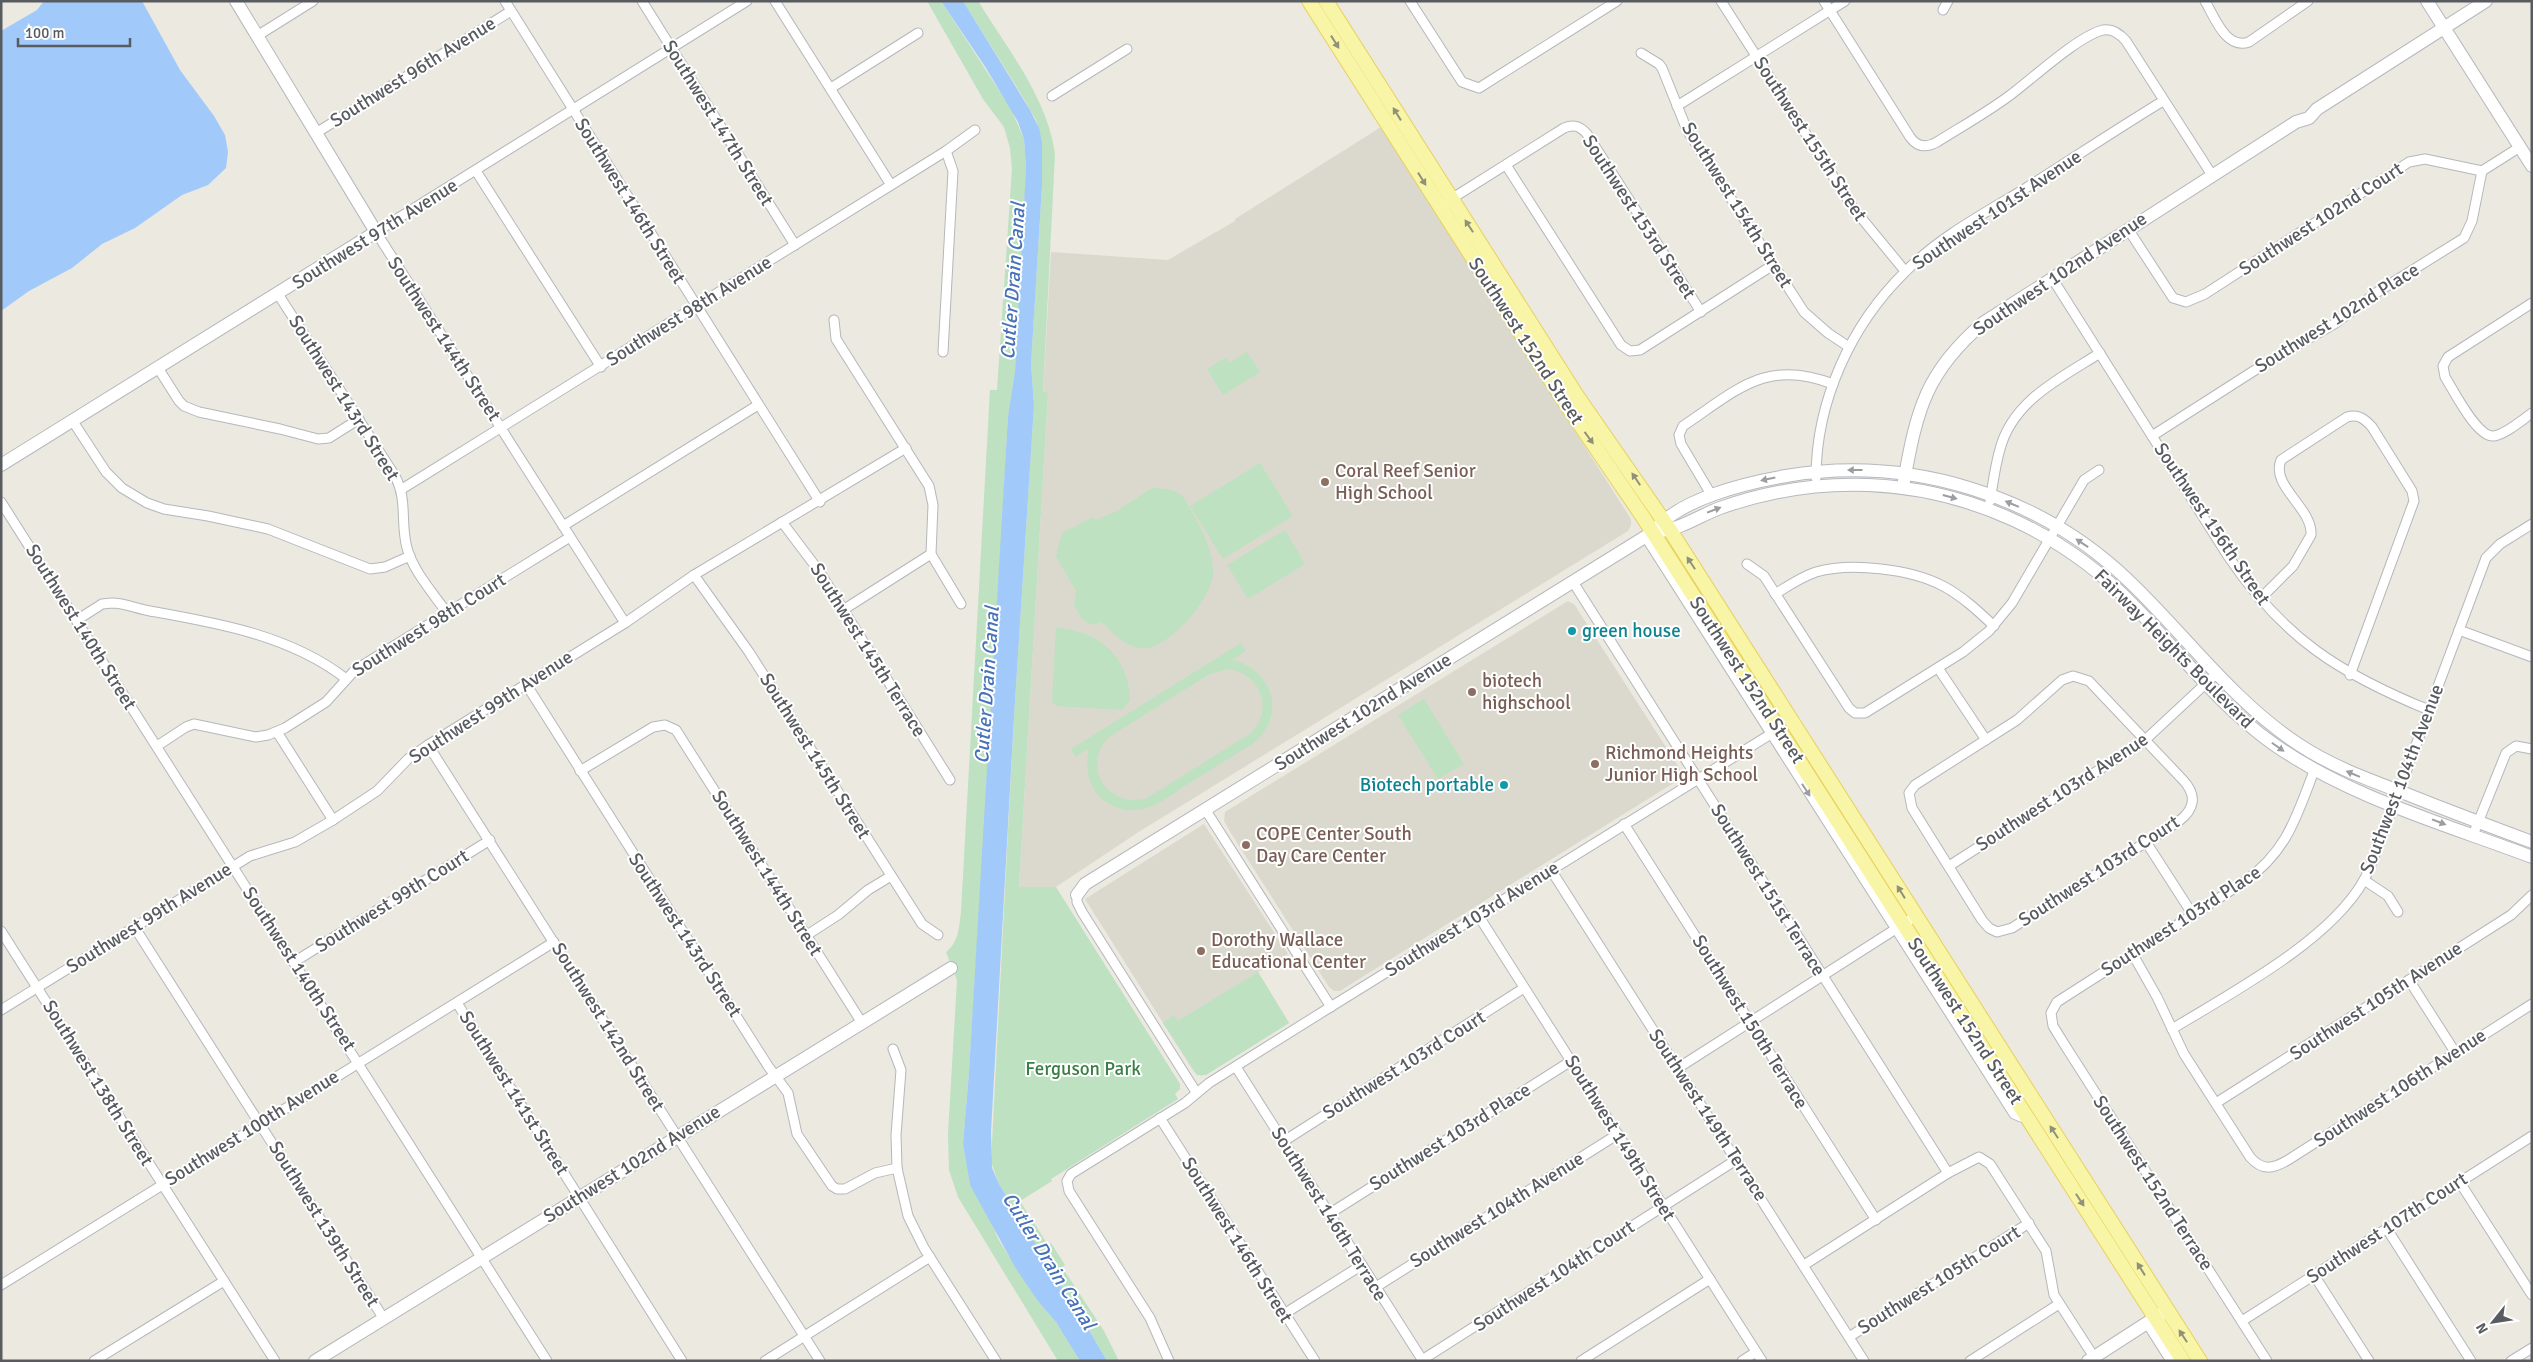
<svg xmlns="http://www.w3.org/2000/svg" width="2533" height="1362" font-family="Signika,sans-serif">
<rect width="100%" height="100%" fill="#ebe9e0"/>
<!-- education -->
<g fill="#dbd9ce">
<path d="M1381,127L1631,519V525L1628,531L1137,833L1056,887H1019L1048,393H1043L1051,252L1168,260L1235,221V219Z"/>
<path d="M1568,601L1574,604L1680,769V779L1375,969L1340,991H1334L1329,987L1229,830L1224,821L1225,812Z"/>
<path d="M1204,824L1288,954L1258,972L1289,1023L1202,1076L1194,1072L1085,899Z"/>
</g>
<!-- green -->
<g fill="#bde1c1" fill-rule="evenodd">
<path d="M927,1H941L1011,109L1024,139L1026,168L1023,239L1015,371L1008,416L992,714L969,1072L963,1144L970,1185L990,1219L998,1239L1037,1300L1056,1322L1080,1361H1058L958,1197L949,1170L948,1134L957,980L946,952C959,942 959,927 961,912L990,390H997L1012,169L1010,148L1004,127L983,99Z"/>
<path d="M963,1H978C1008,50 1047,97 1055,154L1043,392L1048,393L1019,887H1056L1180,1084V1089L1175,1094L1178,1099L1051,1179L1052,1181L1020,1201L1048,1245L1051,1243L1065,1265L1062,1267L1104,1331L1119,1361H1107L1072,1301L1046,1266L1037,1246L999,1184L991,1162L1014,716L1034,405L1031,364L1042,186V142L1036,120L1024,99Z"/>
<path d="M1247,352L1260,372L1223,395L1207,369L1225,358L1229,363Z"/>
<path d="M1260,463L1293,516L1223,559L1190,506Z"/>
<path d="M1152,488C1165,489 1176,488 1184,498C1196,519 1214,548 1213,573C1212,598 1172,645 1147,648C1128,650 1114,634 1102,622L1092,625L1082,619L1074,605L1076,591L1056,556L1062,533L1093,517L1095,520L1115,512Z"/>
<path d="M1285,530L1305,564L1248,599L1227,565Z"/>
<path d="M1056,628C1099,630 1129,657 1130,701L1122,710L1056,706L1052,701Z"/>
<path d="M1241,643L1246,651L1232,660C1275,669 1287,719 1251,745C1228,759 1206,773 1183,787C1171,795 1158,806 1143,809C1127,813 1109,807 1098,795C1087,781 1085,765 1089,748L1075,757L1071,749ZM1229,669C1261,674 1274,710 1251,733L1147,798C1108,810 1080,766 1109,737L1208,675Z"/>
<path d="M1424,699L1464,764L1438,779L1398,715Z"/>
<path d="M1258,972L1289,1023L1206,1075H1197L1163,1023L1174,1015L1178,1021Z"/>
</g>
<!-- water -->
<g fill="#a1c9f9">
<path d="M44,1H142L180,70L214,116L225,135L228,152L226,168L208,185L182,195L135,228L102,244L72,268L29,291L1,311V31L37,10Z"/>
<path d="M941,1H963L1030,110L1039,128L1042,142V186L1031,364L1034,405L1014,716L991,1132L992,1168L999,1184L1037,1246L1046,1266L1072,1301L1107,1361H1080L1056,1322L1037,1300L1015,1267L970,1185L963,1144L969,1072L1008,416L1015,371L1026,168L1024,139L1018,122L986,68Z"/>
</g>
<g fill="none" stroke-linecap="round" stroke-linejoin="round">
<defs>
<g id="street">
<path d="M505,1L820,502"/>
<path d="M642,1L795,245"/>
<path d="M775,1L891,185"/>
<path d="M1410,1L1462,82L1479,88L1617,1"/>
<path d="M1721,1L1854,209L1905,271"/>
<path d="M1824,1L1910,137C1917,147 1926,148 1937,142C1961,127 1986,113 2009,96C2031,80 2078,36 2103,30C2113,28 2120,34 2126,41L2212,175"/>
<path d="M2205,1C2215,18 2226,50 2249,42L2308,1"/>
<path d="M1943,10L1948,1"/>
<path d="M257,36L313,1"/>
<path d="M1641,53L1659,64L1662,68L1687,130L1804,312L1828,333L1849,347"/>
<path d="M831,88L918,33"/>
<path d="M1052,96L1127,49"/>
<path d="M1677,106L1845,1"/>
<path d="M316,133L511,11"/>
<path d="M1506,165L1621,345L1630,351L1640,350L1773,265"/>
<path d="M476,171L601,367"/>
<path d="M1448,201L1564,128C1574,124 1580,126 1587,134L1701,312"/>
<path d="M2128,229L2173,298L2186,302L2205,294L2409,162L2425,159L2482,171L2520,147"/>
<path d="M2052,278L2228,556C2283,638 2340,674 2429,710"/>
<path d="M278,294L395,476C408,501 400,522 407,548C413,571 433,593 447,613"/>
<path d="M2532,303L2448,357L2443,366L2445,377C2454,391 2477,438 2494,436C2506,434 2522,420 2532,413"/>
<path d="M834,320L836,339L929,486L933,505L931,554L961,604"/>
<path d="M943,352L953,171L946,151"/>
<path d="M158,368L179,401L184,406L199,412L280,429L318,439L329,438L359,419"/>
<path d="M72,420L106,472L122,488L147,503L164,509L208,516L268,529L370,569L385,567L410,556"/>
<path d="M2152,436L2263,365L2334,324L2379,291L2464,238L2472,221L2482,171"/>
<path d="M1816,478C1816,401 1851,325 1905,272C1939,237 1985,213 2026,188C2072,159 2117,129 2163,101"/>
<path d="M402,489L946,151L975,130"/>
<path d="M1712,496L1681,444L1679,435L1683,426C1737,390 1766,358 1833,384"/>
<path d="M1990,501C1993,484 1995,466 2000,449C2013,400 2061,378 2100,353"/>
<path d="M1,502L547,1361"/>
<path d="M782,522L819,571L950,780"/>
<path d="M563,526L758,405"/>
<path d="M1645,536L2014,1114L2021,1117L2025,1115"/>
<path d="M1747,564L1764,576L1849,708L1855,713H1865L1963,652L1989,631L2012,603L2084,480L2099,470"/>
<path d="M694,575L749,652L922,924L938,935"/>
<path d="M1573,582L1948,1173"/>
<path d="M1775,594C1788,586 1801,577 1816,572C1851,562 1911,569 1943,586C1962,596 1978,611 1994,626"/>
<path d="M2260,599L2293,566L2311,535C2313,508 2270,486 2281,460L2347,417C2358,414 2364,418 2372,427L2412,491L2414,501L2350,675"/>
<path d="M843,610L931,554"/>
<path d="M77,620L102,604L112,603C125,603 137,609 150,611C217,623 289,635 345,678"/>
<path d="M625,623L376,232L747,1"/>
<path d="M2459,630L2532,657"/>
<path d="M1938,668L1986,740"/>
<path d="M2073,676L2089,681L2183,780C2197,795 2195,809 2179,821L2012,928L1997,932L1989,928L1982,920L1912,808L1909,793L1915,785L2017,720L2062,680Z"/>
<path d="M526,684L768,1066L788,1093L797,1134L832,1186L837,1189H845L875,1173L897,1168"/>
<path d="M277,732L333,820"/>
<path d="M428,745L820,1361"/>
<path d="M157,746L186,727L194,724L256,737L268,735L285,728L326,702L355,670L570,537"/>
<path d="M580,771L653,727L665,725L676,730L862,1023"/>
<path d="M1205,809L1331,1007"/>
<path d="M1624,824L1876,1220"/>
<path d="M2473,835L2506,753L2516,746L2532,749"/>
<path d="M2146,842L2193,915"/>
<path d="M1949,866L2144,741L2216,674"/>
<path d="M1551,870L1864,1361"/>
<path d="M2364,880L2388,896L2398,912"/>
<path d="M1077,895V902L1082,912L1196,1092"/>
<path d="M1478,915L1762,1361"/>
<path d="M135,928L384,1319"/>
<path d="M1,931L275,1361"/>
<path d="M807,935L838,915L868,890L891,876"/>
<path d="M2132,953L2157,997L2184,1054L2250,1157C2262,1171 2273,1169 2288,1160L2532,1004"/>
<path d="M294,962L490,840"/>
<path d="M2409,980L2455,1052"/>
<path d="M457,1003L682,1361"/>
<path d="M1,1010L250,856L295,842L333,820L377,791L408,759L428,745L625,623L694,575L906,448"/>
<path d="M2172,1029C2231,993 2330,941 2364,880C2369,871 2372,861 2376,852L2486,558L2500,544L2532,524"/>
<path d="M893,1049L901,1070L896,1135L897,1168L908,1216L924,1248L996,1361"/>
<path d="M1236,1067L1423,1361"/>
<path d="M1678,1068L1916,916"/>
<path d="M2216,1103L2511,915L2532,895"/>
<path d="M1160,1118L1315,1361"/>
<path d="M1284,1141L1524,988"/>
<path d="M2459,1181L2532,1295"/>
<path d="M1329,1214L1571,1061"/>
<path d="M2387,1229L2471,1361"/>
<path d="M1804,1265L1948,1173L1979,1157L1990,1164L2046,1251L2054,1295L2094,1357"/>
<path d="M2314,1275L2369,1361"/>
<path d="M1,1285L554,942"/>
<path d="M1376,1287L1618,1134"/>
<path d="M1284,1314L1362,1265"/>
<path d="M2242,1321L2532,1136"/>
<path d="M2147,1323L2171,1361"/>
<path d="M1849,1337L2029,1223"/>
<path d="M1422,1360L1736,1160"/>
<path d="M94,1361L224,1281"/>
<path d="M765,1361L930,1257"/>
<path d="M1169,1361L1150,1318L1069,1191L1067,1181L1071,1174L1185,1103L1209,1083L1324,1011L1779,729"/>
<path d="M1581,1361L1710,1279"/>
<path d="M1742,1361L1756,1352"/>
<path d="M1970,1361L2059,1304"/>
<path d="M2267,1361L2066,1047L2053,1026L2051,1013L2057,1002L2244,882C2287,851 2296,818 2314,771"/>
<path d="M2511,1361L2532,1348"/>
</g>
<g id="secondary">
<path d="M2427,1L2532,166"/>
<path d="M1,465L376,232L236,1"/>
<path d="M1904,481C1917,409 1926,372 1983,323L2296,122L2309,118L2317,109L2486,1"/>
<path d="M1660,531C1681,529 1701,515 1720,508C1768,491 1817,483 1868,485C1969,489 2064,533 2134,606C2179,652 2219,705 2272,743C2348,797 2445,824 2532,857"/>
<path d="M1077,895L1085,884L1653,532C1679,499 1745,483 1786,476C1910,455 2041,495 2131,583C2187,637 2233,701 2298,744C2331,766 2367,779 2404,793C2446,810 2489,826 2532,842"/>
<path d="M315,1361L951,968"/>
<path d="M2088,1361L2164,1312"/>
</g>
<g id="primary">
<path d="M1309,1L1566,404L1643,517L2183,1361"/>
<path d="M1326,1L1577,396L1670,530L2200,1361"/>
</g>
</defs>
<!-- street casing -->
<use href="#street" stroke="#b5b7bc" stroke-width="11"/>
<!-- secondary casing -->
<use href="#secondary" stroke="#b6b8be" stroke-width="14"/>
<!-- primary casing -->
<use href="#primary" stroke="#e8d05c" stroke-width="16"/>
<!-- street -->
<use href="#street" stroke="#fff" stroke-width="9"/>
<!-- secondary -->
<use href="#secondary" stroke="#fff" stroke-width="12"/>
<!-- primary -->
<use href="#primary" stroke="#f9f5a6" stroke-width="14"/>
</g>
<!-- one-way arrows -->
<defs><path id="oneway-solid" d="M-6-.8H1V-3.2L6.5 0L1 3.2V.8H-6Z" transform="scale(1.25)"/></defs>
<g fill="#909178">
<use href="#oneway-solid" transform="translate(1335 42) rotate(58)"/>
<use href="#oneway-solid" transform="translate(1397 114) rotate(-122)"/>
<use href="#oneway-solid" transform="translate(1422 179) rotate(58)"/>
<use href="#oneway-solid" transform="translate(1469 226) rotate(-123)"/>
<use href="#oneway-solid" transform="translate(1589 438) rotate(54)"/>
<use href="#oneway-solid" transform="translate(1636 479) rotate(-124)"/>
<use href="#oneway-solid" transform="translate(1691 563) rotate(-123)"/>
<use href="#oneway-solid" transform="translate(1901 892) rotate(-122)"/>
<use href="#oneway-solid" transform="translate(2054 1132) rotate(-123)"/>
<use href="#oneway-solid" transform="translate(2080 1200) rotate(57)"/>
<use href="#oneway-solid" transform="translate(2141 1269) rotate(-122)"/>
<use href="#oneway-solid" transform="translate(2183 1336) rotate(-123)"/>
</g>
<g fill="#9b9da0">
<use href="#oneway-solid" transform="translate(1855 470) rotate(-180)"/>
<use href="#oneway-solid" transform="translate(1768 479) rotate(168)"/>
<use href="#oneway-solid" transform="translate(1950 497) rotate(15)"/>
<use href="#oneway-solid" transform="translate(2012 504) rotate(-157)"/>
<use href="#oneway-solid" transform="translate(1714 510) rotate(-21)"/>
<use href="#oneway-solid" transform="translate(2082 543) rotate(-146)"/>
<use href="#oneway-solid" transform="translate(2278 747) rotate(35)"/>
<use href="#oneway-solid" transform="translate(2353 774) rotate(-157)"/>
<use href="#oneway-solid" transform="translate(1806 790) rotate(57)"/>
<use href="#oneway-solid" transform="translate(2439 822) rotate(21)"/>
</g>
<!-- markers -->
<g fill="#8d6e63" stroke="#fff" stroke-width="2">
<circle cx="1325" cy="482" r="5"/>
<circle cx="1472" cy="692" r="5"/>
<circle cx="1595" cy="764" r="5"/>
<circle cx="1246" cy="845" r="5"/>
<circle cx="1201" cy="951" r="5"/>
</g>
<g fill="#0f9aa8" stroke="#fff" stroke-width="2">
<circle cx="1572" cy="631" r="5"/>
<circle cx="1504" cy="785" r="5"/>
</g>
<g text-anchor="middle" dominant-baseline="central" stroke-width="4" stroke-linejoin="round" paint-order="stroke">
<!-- street labels -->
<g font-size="19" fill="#585b60" stroke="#fff">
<text transform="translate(413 72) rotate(-32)">Southwest 96th Avenue</text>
<text transform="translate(718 123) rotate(58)">Southwest 147th Street</text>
<text transform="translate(1810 139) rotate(57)">Southwest 155th Street</text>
<text transform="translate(630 201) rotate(58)">Southwest 146th Street</text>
<text transform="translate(1737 205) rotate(58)">Southwest 154th Street</text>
<text transform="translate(1997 210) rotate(-34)">Southwest 101st Avenue</text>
<text transform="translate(1639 217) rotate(57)">Southwest 153rd Street</text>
<text transform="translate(2321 219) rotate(-33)">Southwest 102nd Court</text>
<text transform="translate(375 234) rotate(-32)">Southwest 97th Avenue</text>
<text transform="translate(2060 274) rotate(-34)">Southwest 102nd Avenue</text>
<text transform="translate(689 311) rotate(-32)">Southwest 98th Avenue</text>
<text transform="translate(2337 318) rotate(-32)">Southwest 102nd Place</text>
<text transform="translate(444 339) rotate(57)">Southwest 144th Street</text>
<text transform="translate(1526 341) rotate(57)">Southwest 152nd Street</text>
<text transform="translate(344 398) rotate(58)">Southwest 143rd Street</text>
<text transform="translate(2212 524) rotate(56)">Southwest 156th Street</text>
<text transform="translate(429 625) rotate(-32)">Southwest 98th Court</text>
<text transform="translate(81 627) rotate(58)">Southwest 140th Street</text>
<text transform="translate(2174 649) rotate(45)">Fairway Heights Boulevard</text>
<text transform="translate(868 650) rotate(58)">Southwest 145th Terrace</text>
<text transform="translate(1747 680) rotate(57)">Southwest 152nd Street</text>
<text transform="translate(491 707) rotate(-33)">Southwest 99th Avenue</text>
<text transform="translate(1363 712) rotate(-32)">Southwest 102nd Avenue</text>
<text transform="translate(815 756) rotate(58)">Southwest 145th Street</text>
<text transform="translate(2402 779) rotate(-69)">Southwest 104th Avenue</text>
<text transform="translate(2062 792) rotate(-33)">Southwest 103rd Avenue</text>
<text transform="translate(2099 871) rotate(-33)">Southwest 103rd Court</text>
<text transform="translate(767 873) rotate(58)">Southwest 144th Street</text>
<text transform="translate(1768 890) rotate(58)">Southwest 151st Terrace</text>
<text transform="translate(392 901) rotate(-32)">Southwest 99th Court</text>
<text transform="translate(149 918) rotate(-32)">Southwest 99th Avenue</text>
<text transform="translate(1472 919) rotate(-32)">Southwest 103rd Avenue</text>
<text transform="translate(2181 921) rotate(-33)">Southwest 103rd Place</text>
<text transform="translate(685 935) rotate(57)">Southwest 143rd Street</text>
<text transform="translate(299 969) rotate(57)">Southwest 140th Street</text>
<text transform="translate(2376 1001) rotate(-33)">Southwest 105th Avenue</text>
<text transform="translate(1965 1021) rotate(57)">Southwest 152nd Street</text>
<text transform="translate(1750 1022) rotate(58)">Southwest 150th Terrace</text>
<text transform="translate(608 1027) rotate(58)">Southwest 142nd Street</text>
<text transform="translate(1404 1065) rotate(-32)">Southwest 103rd Court</text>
<text transform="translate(98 1083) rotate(58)">Southwest 138th Street</text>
<text transform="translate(2400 1088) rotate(-33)">Southwest 106th Avenue</text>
<text transform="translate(514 1093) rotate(58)">Southwest 141st Street</text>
<text transform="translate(1708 1115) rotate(57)">Southwest 149th Terrace</text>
<text transform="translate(252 1128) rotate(-32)">Southwest 100th Avenue</text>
<text transform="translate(1450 1137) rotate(-32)">Southwest 103rd Place</text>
<text transform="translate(1620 1138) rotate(58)">Southwest 149th Street</text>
<text transform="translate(632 1164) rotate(-32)">Southwest 102nd Avenue</text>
<text transform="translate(2153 1183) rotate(57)">Southwest 152nd Terrace</text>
<text transform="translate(1497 1210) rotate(-32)">Southwest 104th Avenue</text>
<text transform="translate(1329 1214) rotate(58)">Southwest 146th Terrace</text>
<text transform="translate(324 1224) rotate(58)">Southwest 139th Street</text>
<text transform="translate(2387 1228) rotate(-33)">Southwest 107th Court</text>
<text transform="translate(1237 1240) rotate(58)">Southwest 146th Street</text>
<text transform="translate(1554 1276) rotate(-33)">Southwest 104th Court</text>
<text transform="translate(1939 1280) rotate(-32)">Southwest 105th Court</text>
</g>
<!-- education labels -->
<g font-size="19" fill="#785e54" stroke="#fff" text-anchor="start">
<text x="1335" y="471">Coral Reef Senior<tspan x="1335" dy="22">High School</tspan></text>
<text x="1482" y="681">biotech<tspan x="1482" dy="22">highschool</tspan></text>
<text x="1605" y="753">Richmond Heights<tspan x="1605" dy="22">Junior High School</tspan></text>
<text x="1256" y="834">COPE Center South<tspan x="1256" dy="22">Day Care Center</tspan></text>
<text x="1211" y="940">Dorothy Wallace<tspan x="1211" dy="22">Educational Center</tspan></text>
</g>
<!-- culture labels -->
<g font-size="19" fill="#0d838f" stroke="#fff" text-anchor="start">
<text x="1582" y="631">green house</text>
<text x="1494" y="785" text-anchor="end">Biotech portable</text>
</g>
<!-- park labels -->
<g font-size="19" fill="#397f44" stroke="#fff">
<text x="1083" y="1069">Ferguson Park</text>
</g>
<!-- water labels -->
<g font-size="20" font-style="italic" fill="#4772ba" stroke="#fff">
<text transform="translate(1013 281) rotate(-86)">Cutler Drain Canal</text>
<text transform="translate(987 685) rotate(-86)">Cutler Drain Canal</text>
<text transform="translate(1049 1261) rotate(58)">Cutler Drain Canal</text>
</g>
</g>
<!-- border -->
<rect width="2533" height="1362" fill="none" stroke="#585b60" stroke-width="5"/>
<!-- north arrow -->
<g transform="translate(2493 1322) rotate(240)" stroke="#ffffff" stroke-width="4" paint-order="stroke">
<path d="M0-4L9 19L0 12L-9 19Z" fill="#585b60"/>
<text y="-8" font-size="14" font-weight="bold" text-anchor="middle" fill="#585b60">N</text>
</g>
<!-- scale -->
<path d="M18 38v8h112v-8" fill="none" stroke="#585b60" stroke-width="2.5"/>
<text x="25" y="38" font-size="15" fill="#585b60" stroke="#ffffff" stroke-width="4" paint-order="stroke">100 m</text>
</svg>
